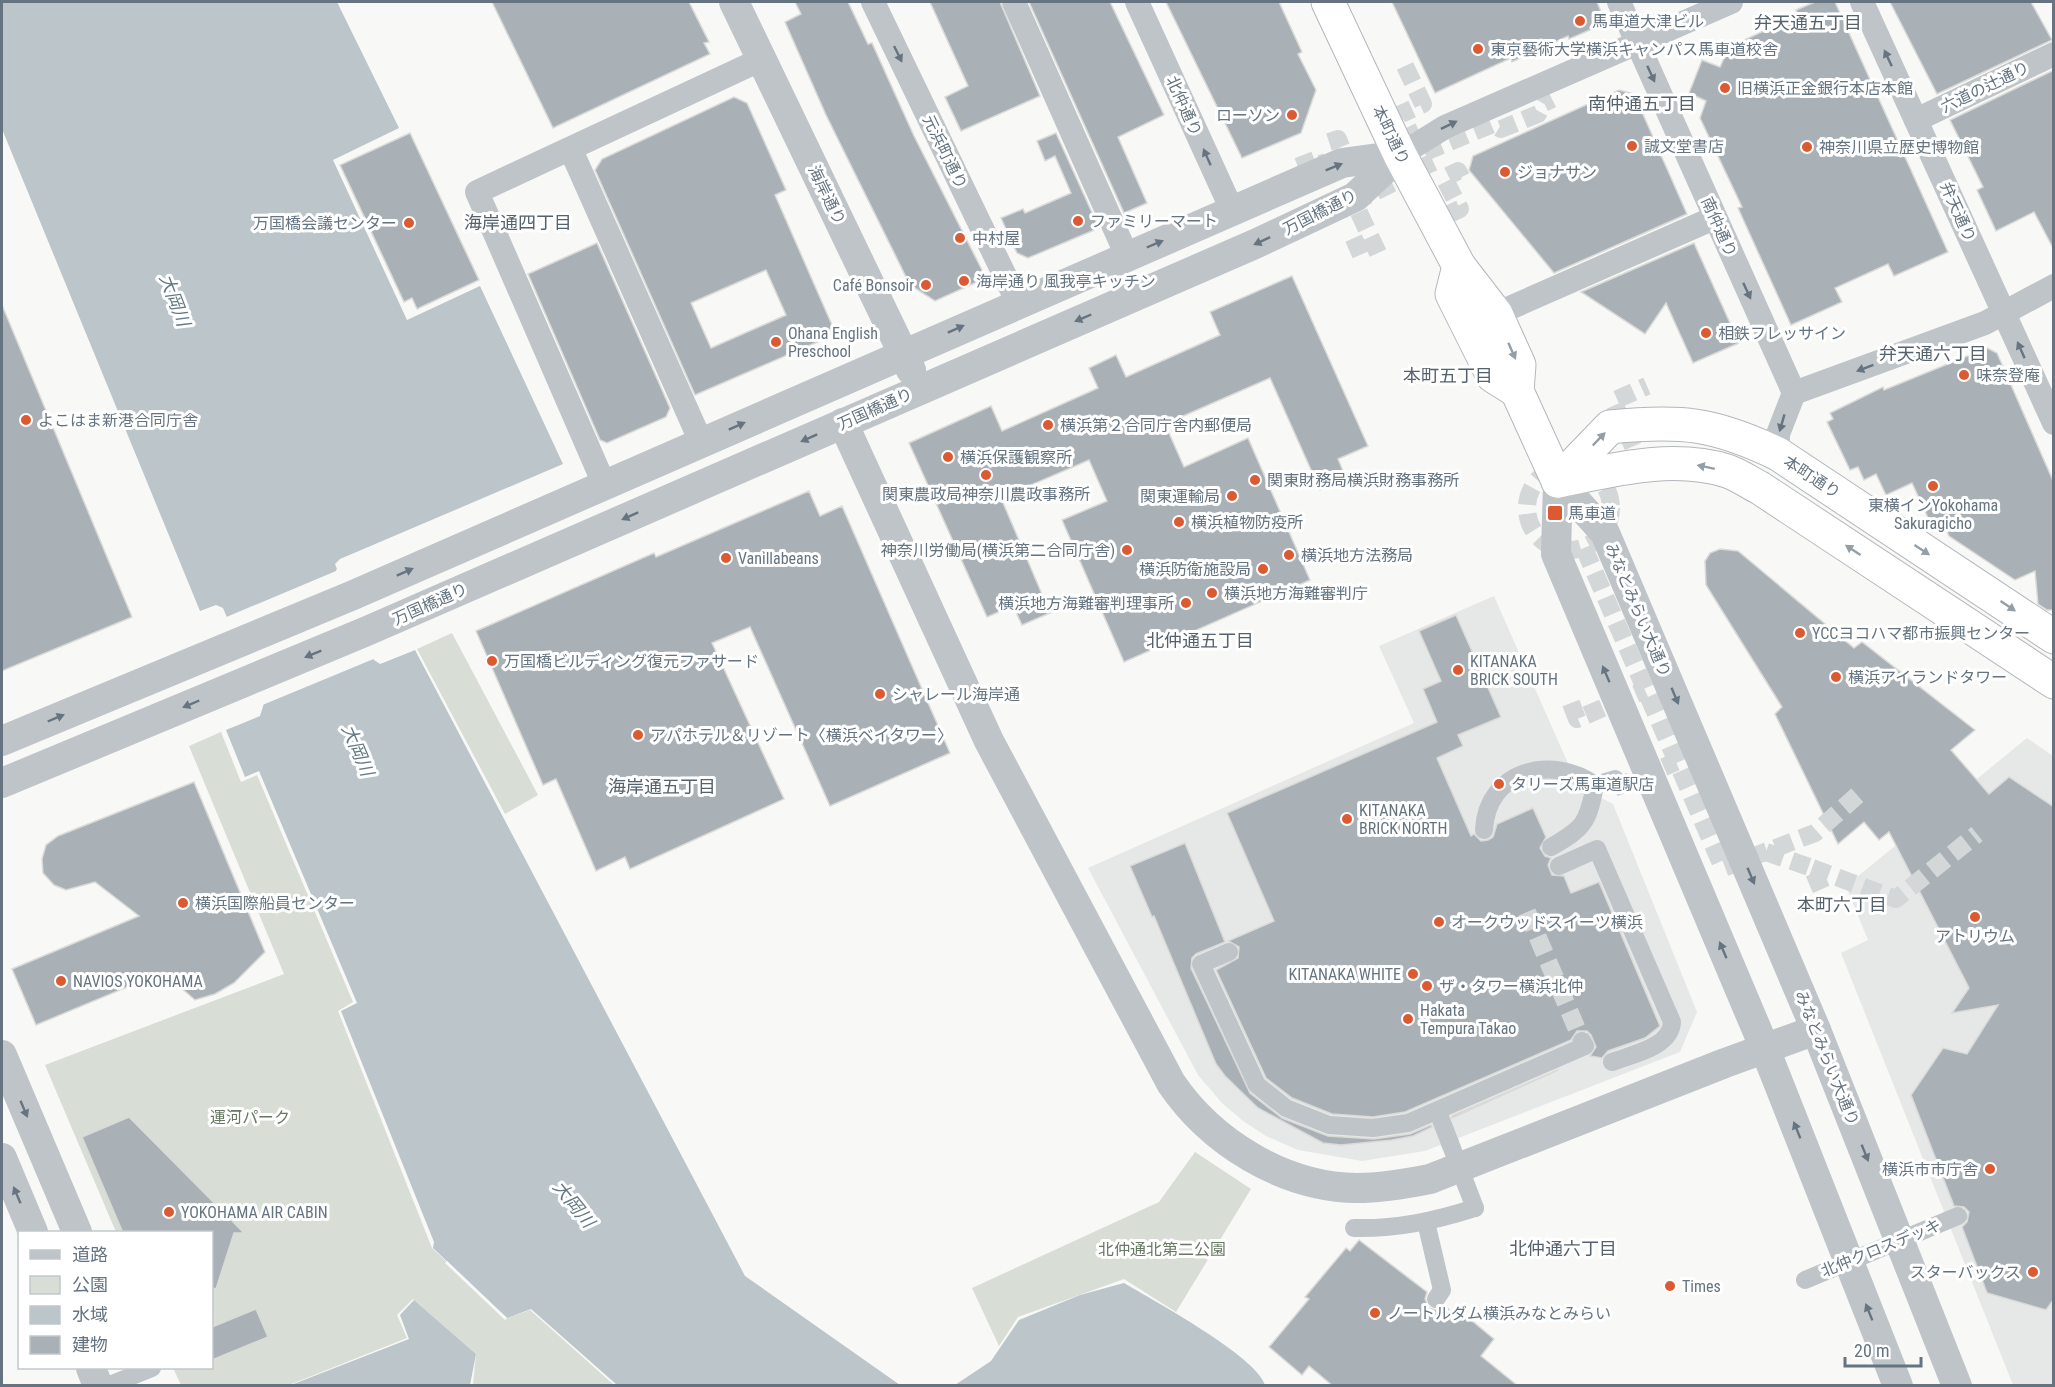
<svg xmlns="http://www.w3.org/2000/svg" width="2055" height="1387" font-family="'Roboto Condensed','Noto Sans JP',sans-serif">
<rect width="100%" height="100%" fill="#f8f8f6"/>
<!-- built -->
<g fill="#e6e7e7">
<path d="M1494,596L1578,786L1613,804L1697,1012L1680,1052L1425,1151L1362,1161L1298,1150L1266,1136L1243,1121L1222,1103L1198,1075L1088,868L1414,723L1379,646Z"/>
<path d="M2027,738L2053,756V1385H2013L1841,953L1868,940L1846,886Z"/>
</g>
<!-- green -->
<g fill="#d8ddd5">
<path d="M452,633L538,795L505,814L417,649Z"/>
<path d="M221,732L241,782L257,775L353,1002L338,1011L432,1248L507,1318L530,1310L614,1385H473L476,1354L413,1299L397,1315L407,1338L289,1385H181L173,1368H212V1232H116L45,1065L284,974L189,746Z"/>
<path d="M1195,1152L1251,1189L1176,1312L1124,1279L1018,1317L999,1346L972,1288L1159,1202Z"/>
</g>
<!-- water -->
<g fill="#bbc5ca">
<path d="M2,2H337L399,128L333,160L407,320L480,286L563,464L340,559L335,564L374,660L380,664L415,650L745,1276L900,1385H617L531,1309L507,1318L433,1248L434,1242L341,1011L357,1003L259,771L245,777L226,730L260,716L264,703L223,608L216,605L200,611L2,129Z"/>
<path d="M1124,1283C1154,1301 1256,1356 1265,1385H955L991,1361L1019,1320L1080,1295Z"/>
<path d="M414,1300L476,1354L470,1385H291L409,1339L400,1315Z"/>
</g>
<!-- pier -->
<g fill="#f8f8f6">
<path d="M365,551L339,564L377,659L380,661L411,648L412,651L382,663L376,658L260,706L224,618L336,571L339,562Z"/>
<path d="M447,1261L507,1318L505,1320L445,1263Z"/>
</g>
<!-- building -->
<g fill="#a9b1b7" stroke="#dadad8" stroke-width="1.5" fill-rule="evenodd">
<path d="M492,2H689L709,42L704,43L710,54L553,128Z"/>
<path d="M795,2H848L868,44L872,43L914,136L982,270L975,283L935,301L910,285L826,115L785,22L801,14Z"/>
<path d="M930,2H1000L1040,96L961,131L945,97L968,86Z"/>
<path d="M1029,2H1110L1164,115L1118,137L1147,203L1124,213Z"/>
<path d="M1166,2H1279L1302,52L1298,54L1316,90L1301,133L1242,158Z"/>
<path d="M1392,2H1597L1602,14L1597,27L1569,39L1568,36L1512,62L1511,58L1435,93Z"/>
<path d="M1815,2H1835L1948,252L1894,276L1888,264L1835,288L1842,302L1791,325L1738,208L1742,207L1700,118L1706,101L1689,93L1702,60L1720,67L1729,47L1798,15L1796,10Z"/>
<path d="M1890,2H2031L2052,40L1937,94Z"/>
<path d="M2054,70V250L2034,212L1996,231L1977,190L1983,187L1950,120Z"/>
<path d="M1619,90L1634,94L1687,214L1554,273L1469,170L1473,156Z"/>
<path d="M734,97L747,103L786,190L775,195L836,334L695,395L595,170L602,159ZM766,270L786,315L711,348L691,303Z"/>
<path d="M410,133L479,280L417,309L412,298L404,302L340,165Z"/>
<path d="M1056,133L1099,228L1028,258L1017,253L1001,218L1023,209L1025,213L1071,193L1055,156L1045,161L1037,141Z"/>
<path d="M597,243L670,408L666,417L607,443L600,440L528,274Z"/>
<path d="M1694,243L1739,343L1693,363L1666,303L1645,334L1581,292Z"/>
<path d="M1292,276L1368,446L1338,459L1346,478L1320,490L1270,378L1165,424L1184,467L1248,438L1310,580L1124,662L1062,520L1107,501L1089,460L1001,498L1050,613L1022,625L1013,606L987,617L909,443L991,406L1002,431L1098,388L1089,368L1116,355L1126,377L1220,335L1210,312Z"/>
<path d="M2,305L132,617L2,671Z"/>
<path d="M1987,348L1997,353L2054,483V610H2047L2038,604L2035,571L2015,580L1949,536L1945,527L1940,529L1929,520L1912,483L1886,495L1876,474L1864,480L1858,467L1850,470L1827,422L1833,419L1830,413L1883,387L1884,390Z"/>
<path d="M809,491L820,516L842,506L950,753L830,806L750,627L712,643L784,799L630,869L625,857L596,871L556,779L543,785L476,631L654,553L656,557Z"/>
<path d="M1720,549L1738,551L1854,648L1862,642L1975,730L1951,750L1989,794L2009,777L2054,807V1299L2046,1310L1987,1293L1962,1227L1967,1222L1969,1212L1964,1207L1954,1206L1911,1095L1943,1048L1967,1054L1998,1005L1952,1013L1969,988L1889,832L1879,840L1864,822L1838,844L1775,714L1782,707L1706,585L1705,561L1710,553Z"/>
<path d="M1456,615L1501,717L1458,735L1463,746L1437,758L1471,836L1474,834L1481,841L1488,840L1493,837L1497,824L1533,808L1546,837L1540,848L1545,856L1551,858L1548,865L1552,875L1564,876L1571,893L1599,882L1660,1026L1645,1038L1608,1051L1602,1058L1590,1056L1596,1047L1591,1035L1587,1031H1577L1571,1040L1405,1112L1373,1117L1332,1114L1292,1098L1266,1078L1216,970L1238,958L1239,947L1228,941L1274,921L1227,813L1437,722L1423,689L1441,681L1419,631Z"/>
<path d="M194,782L265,952L234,983L215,994L195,1000L163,972L36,1025L12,969L139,916L95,882L66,890L54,885L43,873L42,859L46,845L58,836Z"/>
<path d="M1185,843L1225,942L1196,954L1192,958L1191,968L1250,1093L1282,1118L1328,1136L1374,1139L1410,1134L1431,1125L1432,1127L1413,1136L1392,1140L1341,1145L1323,1143L1258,1108L1225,1076L1216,1064L1154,916L1152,917L1130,866Z"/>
<path d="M1558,1070L1452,1118V1116Z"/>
<path d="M129,1117L244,1233H234L216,1289L212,1288V1233H123L82,1137Z"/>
<path d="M1359,1240L1427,1292L1425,1299L1429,1308L1436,1310L1445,1306L1456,1316L1460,1311L1494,1339L1481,1356L1518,1386H1333L1309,1366L1302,1375L1269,1347L1309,1299L1305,1297L1346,1248L1350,1251Z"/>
<path d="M256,1309L268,1337L212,1360V1327Z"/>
</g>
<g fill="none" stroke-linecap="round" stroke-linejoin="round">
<!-- pedestrian-tunnel -->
<g stroke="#d3d7d8" stroke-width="18" stroke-dasharray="18 9" stroke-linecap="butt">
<path d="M1405,66L1423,104L1401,114L1420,154"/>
<path d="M1329,142L1338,139L1344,154"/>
<path d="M1303,155L1308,168L1326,162"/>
<path d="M1429,174L1420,154L1493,124L1501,129L1538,114L1544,103L1552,99"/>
<path d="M1447,215L1460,209L1444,178L1458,171L1464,183"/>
<path d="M1349,250L1372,240"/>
<path d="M1378,253L1354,202L1417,171"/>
<circle cx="1569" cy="508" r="42"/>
<path d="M1644,471L1613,401L1647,386"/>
<path d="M1584,548L1723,868L1815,833L1860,793"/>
<path d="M1571,703L1577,719L1645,690"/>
<path d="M1614,788L1676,762"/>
<path d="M1766,852L1812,868L1822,891"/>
<path d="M1812,868L1896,899L1977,834"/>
<path d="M1527,912L1582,1041"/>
</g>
<defs>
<g id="trunk">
<path d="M1328,2L1400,155L1459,266L1496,314L1519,365L1517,391L1558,481"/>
<path d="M1459,266L1452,294L1493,376L1517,391"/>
<path d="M1558,481L1610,427C1681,420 1714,423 1778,454L2054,637"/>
<path d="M1558,481C1613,470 1672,454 1727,471C1739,475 1750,483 1760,488L2054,682"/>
</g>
</defs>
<!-- trunk casing -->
<use href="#trunk" stroke="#b3b7bb" stroke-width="35"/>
<!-- pedestrian -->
<g stroke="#bfc4c8" stroke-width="18">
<path d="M1484,830C1487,770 1552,754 1595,785"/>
<path d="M1551,847C1584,828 1588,823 1595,785L1615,779"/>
<path d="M1559,866L1597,849L1672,1022C1671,1047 1633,1054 1612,1062"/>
<path d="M1229,952L1201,964L1257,1085L1286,1108L1329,1125L1373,1128L1408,1123L1585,1046L1582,1041"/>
<path d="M1438,1112L1450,1143"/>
<path d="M1426,1222L1442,1290L1436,1299"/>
<path d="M1354,1228C1397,1229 1434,1221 1475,1208"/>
</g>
<!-- minor -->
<g stroke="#bfc4c8" stroke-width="24">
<path d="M873,2L1018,303"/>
<path d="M1014,2L1127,256"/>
<path d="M1137,2L1232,210"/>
<path d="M1619,2L1794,393L1778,434V454"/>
<path d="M1862,2L2054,423"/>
<path d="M1916,120L2054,54"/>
<path d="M571,150L701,442"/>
<path d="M1400,155L1445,127L1731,2"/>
<path d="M1496,314L1714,218"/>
<path d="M1794,393L1985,323L2054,286"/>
<path d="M604,484L477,192L762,59"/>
</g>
<!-- tertiary -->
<g stroke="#bfc4c8" stroke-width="30">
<path d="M734,2L911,370"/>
<path d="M843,423L989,741L1171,1083C1211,1142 1283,1187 1357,1188C1381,1188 1405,1184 1430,1179L1725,1063L1816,1030"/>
<path d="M1558,481L1605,533L1816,1030L1957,1386"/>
<path d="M1558,481L1556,554L1765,1049L1898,1386"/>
<path d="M2,741L351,596L1342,163L1400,155"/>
<path d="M2,783L367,631L1255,244L1355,197L1400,155"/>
<path d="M2,1055L77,1232"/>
<path d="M2,1158L33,1232"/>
<path d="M91,1368L98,1386"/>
</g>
<!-- trunk -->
<use href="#trunk" stroke="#fff" stroke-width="33"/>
<!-- pedestrian-bridge -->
<g stroke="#bfc4c8" stroke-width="18">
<path d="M1450,1143L1475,1208"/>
<path d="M1805,1280L1958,1216"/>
<path d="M107,1386L152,1368"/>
</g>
</g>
<!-- one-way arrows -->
<defs><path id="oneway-solid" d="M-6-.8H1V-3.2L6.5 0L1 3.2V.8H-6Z" transform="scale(1.5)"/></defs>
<g fill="#657480">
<use href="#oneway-solid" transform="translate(898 54) rotate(64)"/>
<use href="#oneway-solid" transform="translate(1888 58) rotate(-115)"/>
<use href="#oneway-solid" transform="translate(1651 74) rotate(65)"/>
<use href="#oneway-solid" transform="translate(1449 125) rotate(-26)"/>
<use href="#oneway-solid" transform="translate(1207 157) rotate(-114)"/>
<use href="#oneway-solid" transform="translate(1334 167) rotate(-22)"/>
<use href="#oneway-solid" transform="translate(1262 241) rotate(155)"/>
<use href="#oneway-solid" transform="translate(1155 244) rotate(-23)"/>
<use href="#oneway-solid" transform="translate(1747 291) rotate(65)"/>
<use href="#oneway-solid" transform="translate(1083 318) rotate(157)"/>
<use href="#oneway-solid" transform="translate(956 329) rotate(-24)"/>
<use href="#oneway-solid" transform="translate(2021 350) rotate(-114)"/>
<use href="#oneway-solid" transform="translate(1865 368) rotate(159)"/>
<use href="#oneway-solid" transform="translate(1782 423) rotate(106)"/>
<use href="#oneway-solid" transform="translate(737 426) rotate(-24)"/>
<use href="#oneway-solid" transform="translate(809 438) rotate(156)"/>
<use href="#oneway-solid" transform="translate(630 516) rotate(156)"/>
<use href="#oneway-solid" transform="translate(405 572) rotate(-24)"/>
<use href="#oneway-solid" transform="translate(313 654) rotate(158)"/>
<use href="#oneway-solid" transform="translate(1606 674) rotate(-113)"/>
<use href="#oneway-solid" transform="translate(1675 696) rotate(67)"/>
<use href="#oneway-solid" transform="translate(191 704) rotate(157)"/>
<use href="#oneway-solid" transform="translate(56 718) rotate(-23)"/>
<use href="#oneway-solid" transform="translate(1751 876) rotate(67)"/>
<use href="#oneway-solid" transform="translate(1723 950) rotate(-113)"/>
<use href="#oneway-solid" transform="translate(24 1109) rotate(67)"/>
<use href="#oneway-solid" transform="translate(1797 1130) rotate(-112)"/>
<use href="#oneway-solid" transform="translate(1865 1153) rotate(68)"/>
<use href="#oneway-solid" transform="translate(17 1195) rotate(-113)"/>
<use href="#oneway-solid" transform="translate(1869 1312) rotate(-112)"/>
</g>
<g fill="#939ea6">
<use href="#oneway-solid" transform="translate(1512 351) rotate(66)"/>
<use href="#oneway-solid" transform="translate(1599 439) rotate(-46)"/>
<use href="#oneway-solid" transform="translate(1706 467) rotate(-168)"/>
<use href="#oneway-solid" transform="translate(1853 550) rotate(-147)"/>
<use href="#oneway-solid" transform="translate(1922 550) rotate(33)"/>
<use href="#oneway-solid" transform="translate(2008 606) rotate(34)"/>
</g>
<!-- markers -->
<g fill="#dc5a32" stroke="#fff" stroke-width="2">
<circle cx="1580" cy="21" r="6"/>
<circle cx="1478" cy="49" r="6"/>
<circle cx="1725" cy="88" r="6"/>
<circle cx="1292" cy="115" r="6"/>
<circle cx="1632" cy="146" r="6"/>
<circle cx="1807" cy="147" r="6"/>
<circle cx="1505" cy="172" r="6"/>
<circle cx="1078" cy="221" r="6"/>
<circle cx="409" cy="223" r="6"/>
<circle cx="960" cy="238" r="6"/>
<circle cx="964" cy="281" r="6"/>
<circle cx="926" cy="285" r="6"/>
<circle cx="1706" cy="333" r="6"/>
<circle cx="776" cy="342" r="6"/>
<circle cx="1964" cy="375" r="6"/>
<circle cx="26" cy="420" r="6"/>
<circle cx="1048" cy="425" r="6"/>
<circle cx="948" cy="457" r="6"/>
<circle cx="986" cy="475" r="6"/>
<circle cx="1255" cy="480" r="6"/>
<circle cx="1933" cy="486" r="6"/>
<circle cx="1232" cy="496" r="6"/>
<rect x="1547" y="505" width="16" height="16" rx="3"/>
<circle cx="1179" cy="522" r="6"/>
<circle cx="1127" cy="550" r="6"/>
<circle cx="1289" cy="555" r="6"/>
<circle cx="726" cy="558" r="6"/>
<circle cx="1263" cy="569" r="6"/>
<circle cx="1212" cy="593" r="6"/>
<circle cx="1186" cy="603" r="6"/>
<circle cx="1800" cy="633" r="6"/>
<circle cx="492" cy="661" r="6"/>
<circle cx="1458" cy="670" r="6"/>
<circle cx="1836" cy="677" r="6"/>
<circle cx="880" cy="694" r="6"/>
<circle cx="638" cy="735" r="6"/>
<circle cx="1499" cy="784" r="6"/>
<circle cx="1347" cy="819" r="6"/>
<circle cx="183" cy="903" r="6"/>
<circle cx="1975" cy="917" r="6"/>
<circle cx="1439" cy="922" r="6"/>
<circle cx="1413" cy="974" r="6"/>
<circle cx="61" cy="981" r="6"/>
<circle cx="1427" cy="986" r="6"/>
<circle cx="1408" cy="1019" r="6"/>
<circle cx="1990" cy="1169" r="6"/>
<circle cx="169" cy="1212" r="6"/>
<circle cx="2033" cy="1272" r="6"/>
<circle cx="1670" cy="1286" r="6"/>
<circle cx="1375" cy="1313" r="6"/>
</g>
<g text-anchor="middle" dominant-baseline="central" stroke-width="6" stroke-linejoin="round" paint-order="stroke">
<!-- poi labels -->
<g font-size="16" fill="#657480" stroke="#fff" text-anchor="start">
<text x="1592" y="21">馬車道大津ビル</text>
<text x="1490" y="49">東京藝術大学横浜キャンパス馬車道校舎</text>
<text x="1737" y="88">旧横浜正金銀行本店本館</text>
<text x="1280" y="115" text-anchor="end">ローソン</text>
<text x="1644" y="146">誠文堂書店</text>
<text x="1819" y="147">神奈川県立歴史博物館</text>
<text x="1517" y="172">ジョナサン</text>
<text x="1090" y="221">ファミリーマート</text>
<text x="397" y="223" text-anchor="end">万国橋会議センター</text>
<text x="972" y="238">中村屋</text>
<text x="976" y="281">海岸通り 風我亭キッチン</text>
<text x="914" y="285" text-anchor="end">Café Bonsoir</text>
<text x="788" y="333">Ohana English<tspan x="788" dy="18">Preschool</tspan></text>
<text x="1718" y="333">相鉄フレッサイン</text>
<text x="1976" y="375">味奈登庵</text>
<text x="38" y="420">よこはま新港合同庁舎</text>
<text x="1060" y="425">横浜第２合同庁舎内郵便局</text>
<text x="960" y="457">横浜保護観察所</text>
<text x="1267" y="480">関東財務局横浜財務事務所</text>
<text x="986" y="494" text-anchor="middle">関東農政局神奈川農政事務所</text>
<text x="1220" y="496" text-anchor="end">関東運輸局</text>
<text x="1933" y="505" text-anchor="middle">東横インYokohama<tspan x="1933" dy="18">Sakuragicho</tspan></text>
<text x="1568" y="513">馬車道</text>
<text x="1191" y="522">横浜植物防疫所</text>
<text x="1115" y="550" text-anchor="end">神奈川労働局(横浜第二合同庁舎)</text>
<text x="1301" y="555">横浜地方法務局</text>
<text x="738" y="558">Vanillabeans</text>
<text x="1251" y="569" text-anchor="end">横浜防衛施設局</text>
<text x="1224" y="593">横浜地方海難審判庁</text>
<text x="1174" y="603" text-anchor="end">横浜地方海難審判理事所</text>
<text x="1812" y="633">YCCヨコハマ都市振興センター</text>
<text x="504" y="661">万国橋ビルディング復元ファサード</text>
<text x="1470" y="661">KITANAKA<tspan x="1470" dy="18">BRICK SOUTH</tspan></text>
<text x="1848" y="677">横浜アイランドタワー</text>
<text x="892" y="694">シャレール海岸通</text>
<text x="650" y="735">アパホテル＆リゾート〈横浜ベイタワー〉</text>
<text x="1511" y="784">タリーズ馬車道駅店</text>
<text x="1359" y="810">KITANAKA<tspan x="1359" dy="18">BRICK NORTH</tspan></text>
<text x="195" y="903">横浜国際船員センター</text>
<text x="1451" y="922">オークウッドスイーツ横浜</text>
<text x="1975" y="936" text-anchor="middle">アトリウム</text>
<text x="1401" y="974" text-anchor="end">KITANAKA WHITE</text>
<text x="73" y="981">NAVIOS YOKOHAMA</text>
<text x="1439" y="986">ザ・タワー横浜北仲</text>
<text x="1420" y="1010">Hakata<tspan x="1420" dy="18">Tempura Takao</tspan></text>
<text x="1978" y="1169" text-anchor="end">横浜市市庁舎</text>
<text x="181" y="1212">YOKOHAMA AIR CABIN</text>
<text x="2021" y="1272" text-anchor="end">スターバックス</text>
<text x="1682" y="1286">Times</text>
<text x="1387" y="1313">ノートルダム横浜みなとみらい</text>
</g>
<!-- street labels -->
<g font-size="16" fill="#657480" stroke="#fff">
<text transform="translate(1985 87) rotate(-26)">六道の辻通り</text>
<text transform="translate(1184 106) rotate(66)">北仲通り</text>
<text transform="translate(1391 135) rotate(64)">本町通り</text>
<text transform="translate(945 152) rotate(64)">元浜町通り</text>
<text transform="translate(827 195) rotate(64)">海岸通り</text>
<text transform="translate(1320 212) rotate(-27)">万国橋通り</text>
<text transform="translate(1958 212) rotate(66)">弁天通り</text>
<text transform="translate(1719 227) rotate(66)">南仲通り</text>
<text transform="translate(875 409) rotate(-24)">万国橋通り</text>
<text transform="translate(1812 477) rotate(33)">本町通り</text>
<text transform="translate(430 604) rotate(-24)">万国橋通り</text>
<text transform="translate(1638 610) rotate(67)">みなとみらい大通り</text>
<text transform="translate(1827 1058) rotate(68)">みなとみらい大通り</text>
<text transform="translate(1881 1248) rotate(-22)">北仲クロスデッキ</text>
</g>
<!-- park labels -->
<g font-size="16" fill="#677863" stroke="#fff">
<text x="250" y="1117">運河パーク</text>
<text x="1162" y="1249">北仲通北第二公園</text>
</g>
<!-- neighbourhood labels -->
<g font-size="18" fill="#56626b" stroke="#fff">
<text x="1808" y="22">弁天通五丁目</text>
<text x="1642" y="103">南仲通五丁目</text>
<text x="518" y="222">海岸通四丁目</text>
<text x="1933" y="353">弁天通六丁目</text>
<text x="1448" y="375">本町五丁目</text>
<text x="1200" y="640">北仲通五丁目</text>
<text x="662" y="786">海岸通五丁目</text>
<text x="1842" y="904">本町六丁目</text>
<text x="1563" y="1248">北仲通六丁目</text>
</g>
<!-- water labels -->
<g font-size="18" font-style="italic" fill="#647981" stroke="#fff">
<text transform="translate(175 300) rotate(69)">大岡川</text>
<text transform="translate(358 750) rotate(67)">大岡川</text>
<text transform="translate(574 1204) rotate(51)">大岡川</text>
</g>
</g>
<!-- border -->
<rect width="2055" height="1387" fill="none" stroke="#657480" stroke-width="6"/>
<!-- legend -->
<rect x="18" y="1231" width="195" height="138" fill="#ffffff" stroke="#c1c7cc" stroke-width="1.5"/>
<rect x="30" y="1250" width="30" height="9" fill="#bfc4c8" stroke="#c1c7cc" stroke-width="1.5"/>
<text x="72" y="1261" font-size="18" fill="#657480">道路</text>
<rect x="30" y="1276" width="30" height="18" fill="#d8ddd5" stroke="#c1c7cc" stroke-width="1.5"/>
<text x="72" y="1291" font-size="18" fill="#657480">公園</text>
<rect x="30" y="1306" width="30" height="18" fill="#bbc5ca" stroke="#c1c7cc" stroke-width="1.5"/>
<text x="72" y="1321" font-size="18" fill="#657480">水域</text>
<rect x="30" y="1336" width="30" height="18" fill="#a9b1b7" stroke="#c1c7cc" stroke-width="1.5"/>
<text x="72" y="1351" font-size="18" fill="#657480">建物</text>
<!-- scale -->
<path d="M1845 1357v9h76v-9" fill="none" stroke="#657480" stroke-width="3"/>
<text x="1854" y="1357" font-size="18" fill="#657480" stroke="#ffffff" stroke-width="4.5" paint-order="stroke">20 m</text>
</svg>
